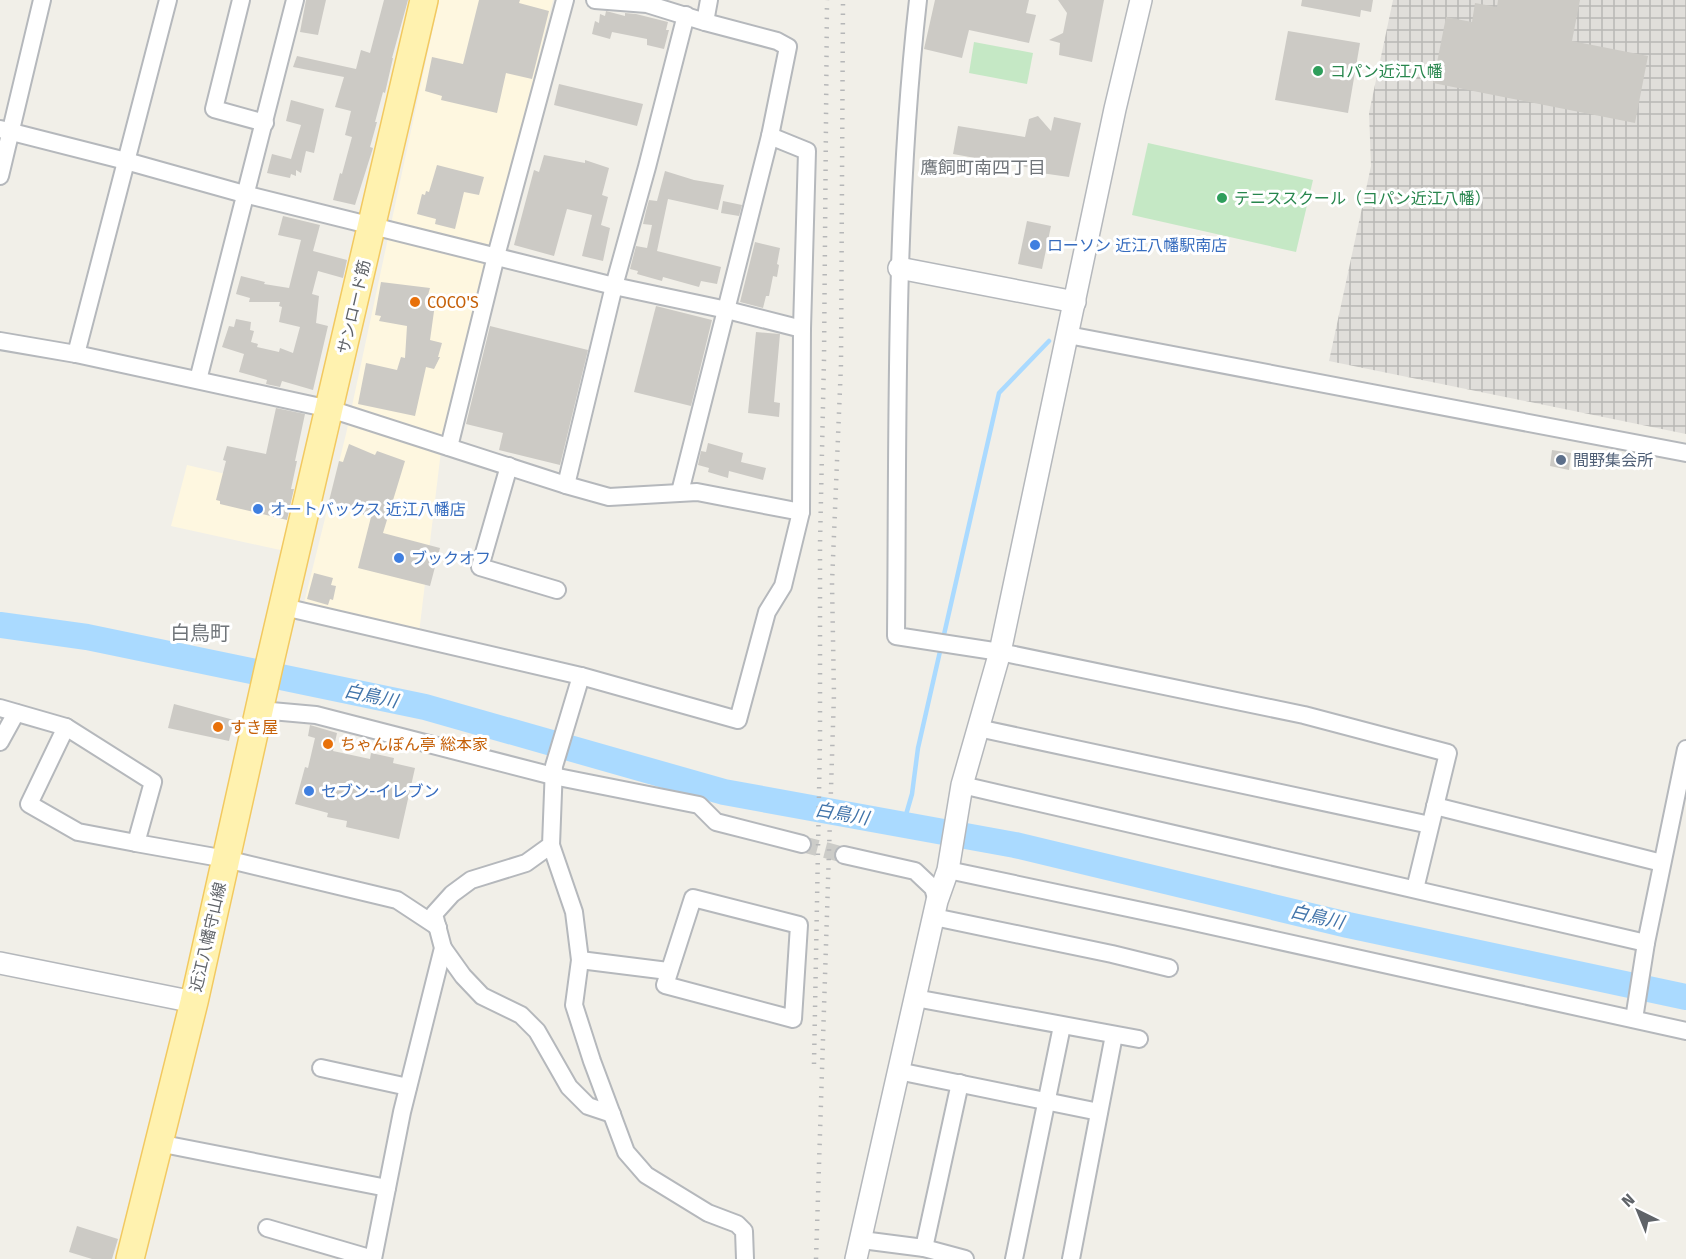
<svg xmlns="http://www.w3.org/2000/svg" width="1686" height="1259" font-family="'Fira Sans','Noto Sans JP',sans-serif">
<defs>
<pattern id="industrial-grid" width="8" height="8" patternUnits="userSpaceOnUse" patternTransform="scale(1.5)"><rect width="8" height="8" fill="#e0deda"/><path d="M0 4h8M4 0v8" fill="none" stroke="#b9b8b5"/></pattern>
</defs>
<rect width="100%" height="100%" fill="#f1efe8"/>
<!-- commercial -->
<g fill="#fef7e0">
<path d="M439,0H553L441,451L419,633L304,603L346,434Z"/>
<path d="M187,465L304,492L285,551L171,526Z"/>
</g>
<!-- industrial -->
<path fill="url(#industrial-grid)" d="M1393,0H1686V434L1329,361L1371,166L1369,113Z"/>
<!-- park -->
<g fill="#c5e8c5">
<path d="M974,42L1033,53L1027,84L969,73Z"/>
<path d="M1148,143L1313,180L1296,252L1132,215Z"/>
</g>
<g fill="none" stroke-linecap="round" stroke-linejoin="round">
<!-- stream -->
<g stroke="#aadaff" stroke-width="4.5">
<path d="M943,639L999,393L1049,341"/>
<path d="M903,825L912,794L918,748L941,647"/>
</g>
<!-- river -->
<path stroke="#aadaff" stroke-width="26" d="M0,625L87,637L425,707L724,792L1015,845L1348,925L1686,997"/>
</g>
<!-- building -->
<g fill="#cccac5">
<path d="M306,0H326L318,35L300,32Z"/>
<path d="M384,0H408L392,58H393L385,93L383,92L375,122H377L370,147L373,148L355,205L333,200L340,173L342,174L352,137L345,135L351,111L335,107L344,77L293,67L297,56L356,69L361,50L370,53Z"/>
<path d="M479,0H520L519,3L549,11L532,79L506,73L497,113L441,100L442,96L425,91L432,57L463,64Z"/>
<path d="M935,0H1029L1026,13L1036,15L1029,43L969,30L962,58L924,49Z"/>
<path d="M1058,0H1104L1092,62L1059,55L1060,43L1049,40L1063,33L1067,13Z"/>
<path d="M1302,0H1373L1371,12L1361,10L1360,17L1301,6Z"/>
<path d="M1498,0H1580L1572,41L1648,56L1635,123L1433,83L1446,17L1472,22L1475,3L1497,7Z"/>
<path d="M606,11L625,16V13L636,14L668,22L666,30H669L664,49L647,45V39L612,32L610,39L592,34L595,21L599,23L600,14L605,16Z"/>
<path d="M1288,31L1360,43L1348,113L1275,100Z"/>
<path d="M559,84L643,104L637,126L554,105Z"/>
<path d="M291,100L324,109L314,153L306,151L301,173L296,170V176L291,174L290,178L267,173L272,154L291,159L301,125L286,121Z"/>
<path d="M1038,116L1051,131L1054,117L1081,123L1069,177L1041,173L1042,170L953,154L958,126L1025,137L1029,119Z"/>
<path d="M544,155L585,163V160L609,168L602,195L608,197L601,225L610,228L603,261L582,256L592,215L567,209L554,256L514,245L534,170L539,172Z"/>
<path d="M437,165L484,177L479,195L464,192L455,229L435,224L436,219L417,214L422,194L425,195L426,191L429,192Z"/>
<path d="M665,171L694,180L724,185L718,210L668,199L657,251L721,267L717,284L701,281L699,287L663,277L662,281L637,274L638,271L630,269L636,246L647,248L652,225L643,224L646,211L649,200L657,201Z"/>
<path d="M723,201L742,205L739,216L721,213Z"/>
<path d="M283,216L320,225L313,251L347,260L343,278L318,271L312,294L319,296L316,323L328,326L313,390L282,381L280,387L266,384L267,380L239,372L244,354L222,347L229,326L234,327L236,319L251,322L250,330L254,331L251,342L258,344L257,347L279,352L280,348L293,353L300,327L279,322L282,307L279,306L280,302H249L250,298L236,294L241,276L265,282L264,284L289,288L301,240L278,235Z"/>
<path d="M1027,221L1051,226L1042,269L1018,264Z"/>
<path d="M755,242L780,248L777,264L779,265L777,277L773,276L769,296H766L763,308L740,302Z"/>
<path d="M381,282L430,288L428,295L436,297L430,340L442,343L438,357H440L434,369L426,367L415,416L358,404L366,363L397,370L401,357L405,358L407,326L379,321L381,316L375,315Z"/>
<path d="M656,306L712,320L691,406L634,392Z"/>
<path d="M490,326L588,350L560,465L499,450L503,433L466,424Z"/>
<path d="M756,332L780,334L774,402L780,403L779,417L748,413Z"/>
<path d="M276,408L305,414L295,461H297L291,489H294L287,520L220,504V501L216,500L226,461L223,460L227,446L266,454Z"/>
<path d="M708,443L743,453L741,462L766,468L763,480L729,471L728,478L708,472L709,468L698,465L701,451L706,452Z"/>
<path d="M349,444L375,455L377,451L405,461L383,533L440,548L430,586L358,568L371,517L339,506V509L328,505L339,461L343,462Z"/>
<path d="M1552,450L1571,453L1569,470L1550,466Z"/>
<path d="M314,573L333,578L331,585L336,586L333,600L330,599L328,605L307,599Z"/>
<path d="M174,704L234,720L229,741L168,728Z"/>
<path d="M310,725L337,733L333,751L370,759L371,753L394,758L393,763L415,768L399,839L346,827L347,821L327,817L328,813L295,804L305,767L308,768L315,738L308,736Z"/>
<path d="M77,1226L118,1239L112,1259H92L69,1252Z"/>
</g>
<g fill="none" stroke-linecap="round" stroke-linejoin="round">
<!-- minor-tunnel -->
<path stroke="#ccccc8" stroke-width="16" stroke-dasharray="16 8" stroke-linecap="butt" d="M802,844L844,855"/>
<defs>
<g id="minor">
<path d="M241,0L214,109L265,123"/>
<path d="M595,0L647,4L705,22L777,41L788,47L770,136L680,492"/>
<path d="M918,0C894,211 898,424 896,636L1000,652L1304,715L1448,753L1415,889"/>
<path d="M705,22L709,0"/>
<path d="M0,129L126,161L244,194L614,286L727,310L802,329"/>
<path d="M0,176L42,0"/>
<path d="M1068,335L1686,453"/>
<path d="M0,341L76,354L330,409L566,485L609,497L697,492L801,512"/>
<path d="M76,354L168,0"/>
<path d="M198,380L295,0"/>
<path d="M449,447L496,256L565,0"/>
<path d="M509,466L480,567L557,590"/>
<path d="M566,485L614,286L647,167L686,15"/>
<path d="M284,607L581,676L738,720L767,612L783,586L801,512L802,329L807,151L770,136"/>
<path d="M0,708L66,727L153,782L136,843L226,859L397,900L438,927"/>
<path d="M260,710L316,715L553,776L699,805L716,822L802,844"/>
<path d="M66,727L29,804L78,832L136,843"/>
<path d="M978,728L1430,825"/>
<path d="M0,742L16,713"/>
<path d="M962,785L1646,943"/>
<path d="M1435,806L1662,863"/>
<path d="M551,845L574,912L580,960L574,1005L592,1061L626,1152L646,1175L708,1213L737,1224L744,1231L745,1259"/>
<path d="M844,855L915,871L933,888L937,901"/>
<path d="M948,870L1180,919L1686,1031"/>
<path d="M693,898L799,925L793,1019L665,985Z"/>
<path d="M934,917L1112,954L1169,968"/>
<path d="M443,948L463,976L482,996L521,1015L537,1031L569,1087L588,1106L612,1114"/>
<path d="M580,960L668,971"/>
<path d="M915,998L1139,1039"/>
<path d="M1634,1019L1646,943L1686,749"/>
<path d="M321,1068L408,1087"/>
<path d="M898,1071L1099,1112"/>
<path d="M158,1143L387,1188"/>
<path d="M267,1228L373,1259"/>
<path d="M862,1240L924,1248L965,1259"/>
<path d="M924,1248L960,1083"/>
<path d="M373,1259L402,1112L443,948L434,914L452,894L471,880L526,863L551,845L554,766L581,676"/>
<path d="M1014,1259L1062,1026"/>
<path d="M1071,1259L1114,1035"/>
</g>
<g id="tertiary">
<path d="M899,268L1075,302"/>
<path d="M0,963L194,1002"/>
<path d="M856,1259L937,901L948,870L962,785L1000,652L1115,109L1141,0"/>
</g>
<path id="primary" d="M130,1259L194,1002L269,666L424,0"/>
</defs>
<!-- minor casing -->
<use href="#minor" stroke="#b5b8bc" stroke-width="20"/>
<!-- tertiary casing -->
<use href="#tertiary" stroke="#b5b8bc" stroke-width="24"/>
<!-- primary casing -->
<use href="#primary" stroke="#f2c960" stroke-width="30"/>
<!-- minor -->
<use href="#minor" stroke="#fff" stroke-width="16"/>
<!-- tertiary -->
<use href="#tertiary" stroke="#fff" stroke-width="21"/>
<!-- primary -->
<use href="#primary" stroke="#fff2af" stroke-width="27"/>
<!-- rail -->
<g stroke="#b6b7b8" stroke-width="4.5" stroke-dasharray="1.5 8" stroke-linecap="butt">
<path d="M814,1064L820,740V544L824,359L827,0"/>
<path d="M816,1259L834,694L832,583L841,364L843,0"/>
</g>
</g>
<!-- markers -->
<g fill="#2e9e5b" stroke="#fff" stroke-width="2">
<circle cx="1318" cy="71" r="6"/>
<circle cx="1222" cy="198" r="6"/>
</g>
<g fill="#3f7fe0" stroke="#fff" stroke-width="2">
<circle cx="1035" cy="245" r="6"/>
<circle cx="258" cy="509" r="6"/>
<circle cx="399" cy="558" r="6"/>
<circle cx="309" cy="791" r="6"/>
</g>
<g fill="#e8710a" stroke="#fff" stroke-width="2">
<circle cx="415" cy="302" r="6"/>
<circle cx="218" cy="727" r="6"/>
<circle cx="328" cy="744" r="6"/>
</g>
<circle fill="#5c6f8a" stroke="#fff" stroke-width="2" cx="1561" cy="460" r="6"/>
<g text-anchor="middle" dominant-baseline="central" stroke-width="6" stroke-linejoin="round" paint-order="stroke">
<!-- leisure labels -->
<g font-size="16" fill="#27864d" stroke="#fff" text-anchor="start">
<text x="1330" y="71">コパン近江八幡</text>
<text x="1234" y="198">テニススクール（コパン近江八幡）</text>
</g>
<!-- shop labels -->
<g font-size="16" fill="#366cbe" stroke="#fff" text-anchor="start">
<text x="1047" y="245">ローソン 近江八幡駅南店</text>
<text x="270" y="509">オートバックス 近江八幡店</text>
<text x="411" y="558">ブックオフ</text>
<text x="321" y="791">セブン-イレブン</text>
</g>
<!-- food labels -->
<g font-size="16" fill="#c56008" stroke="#fff" text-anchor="start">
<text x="427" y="302">COCO'S</text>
<text x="230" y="727">すき屋</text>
<text x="340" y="744">ちゃんぽん亭 総本家</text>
</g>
<!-- street labels -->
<g font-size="16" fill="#5f6368" stroke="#fff">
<text transform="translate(354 307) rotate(-77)">サンロード筋</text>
<text transform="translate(208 937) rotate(-77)">近江八幡守山線</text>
</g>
<!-- service labels -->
<g font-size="16" fill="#4e5e75" stroke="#fff" text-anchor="start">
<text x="1573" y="460">間野集会所</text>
</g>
<!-- neighbourhood labels -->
<g font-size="18" fill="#70757a" stroke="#fff">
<text x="983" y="168">鷹飼町南四丁目</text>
</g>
<!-- water labels -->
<g font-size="18" font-style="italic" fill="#4174aa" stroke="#fff">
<text transform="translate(371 696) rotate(12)">白鳥川</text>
<text transform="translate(842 814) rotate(10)">白鳥川</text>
<text transform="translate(1317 917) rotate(13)">白鳥川</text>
</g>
<!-- quarter labels -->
<g font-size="20" fill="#70757a" stroke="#fff">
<text x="200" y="633">白鳥町</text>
</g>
</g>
<!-- north arrow -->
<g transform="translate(1638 1211) rotate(317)" stroke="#ffffff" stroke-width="4.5" paint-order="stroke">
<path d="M0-4.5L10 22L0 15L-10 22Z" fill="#5f6368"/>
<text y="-9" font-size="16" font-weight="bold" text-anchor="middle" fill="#5f6368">N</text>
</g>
</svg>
